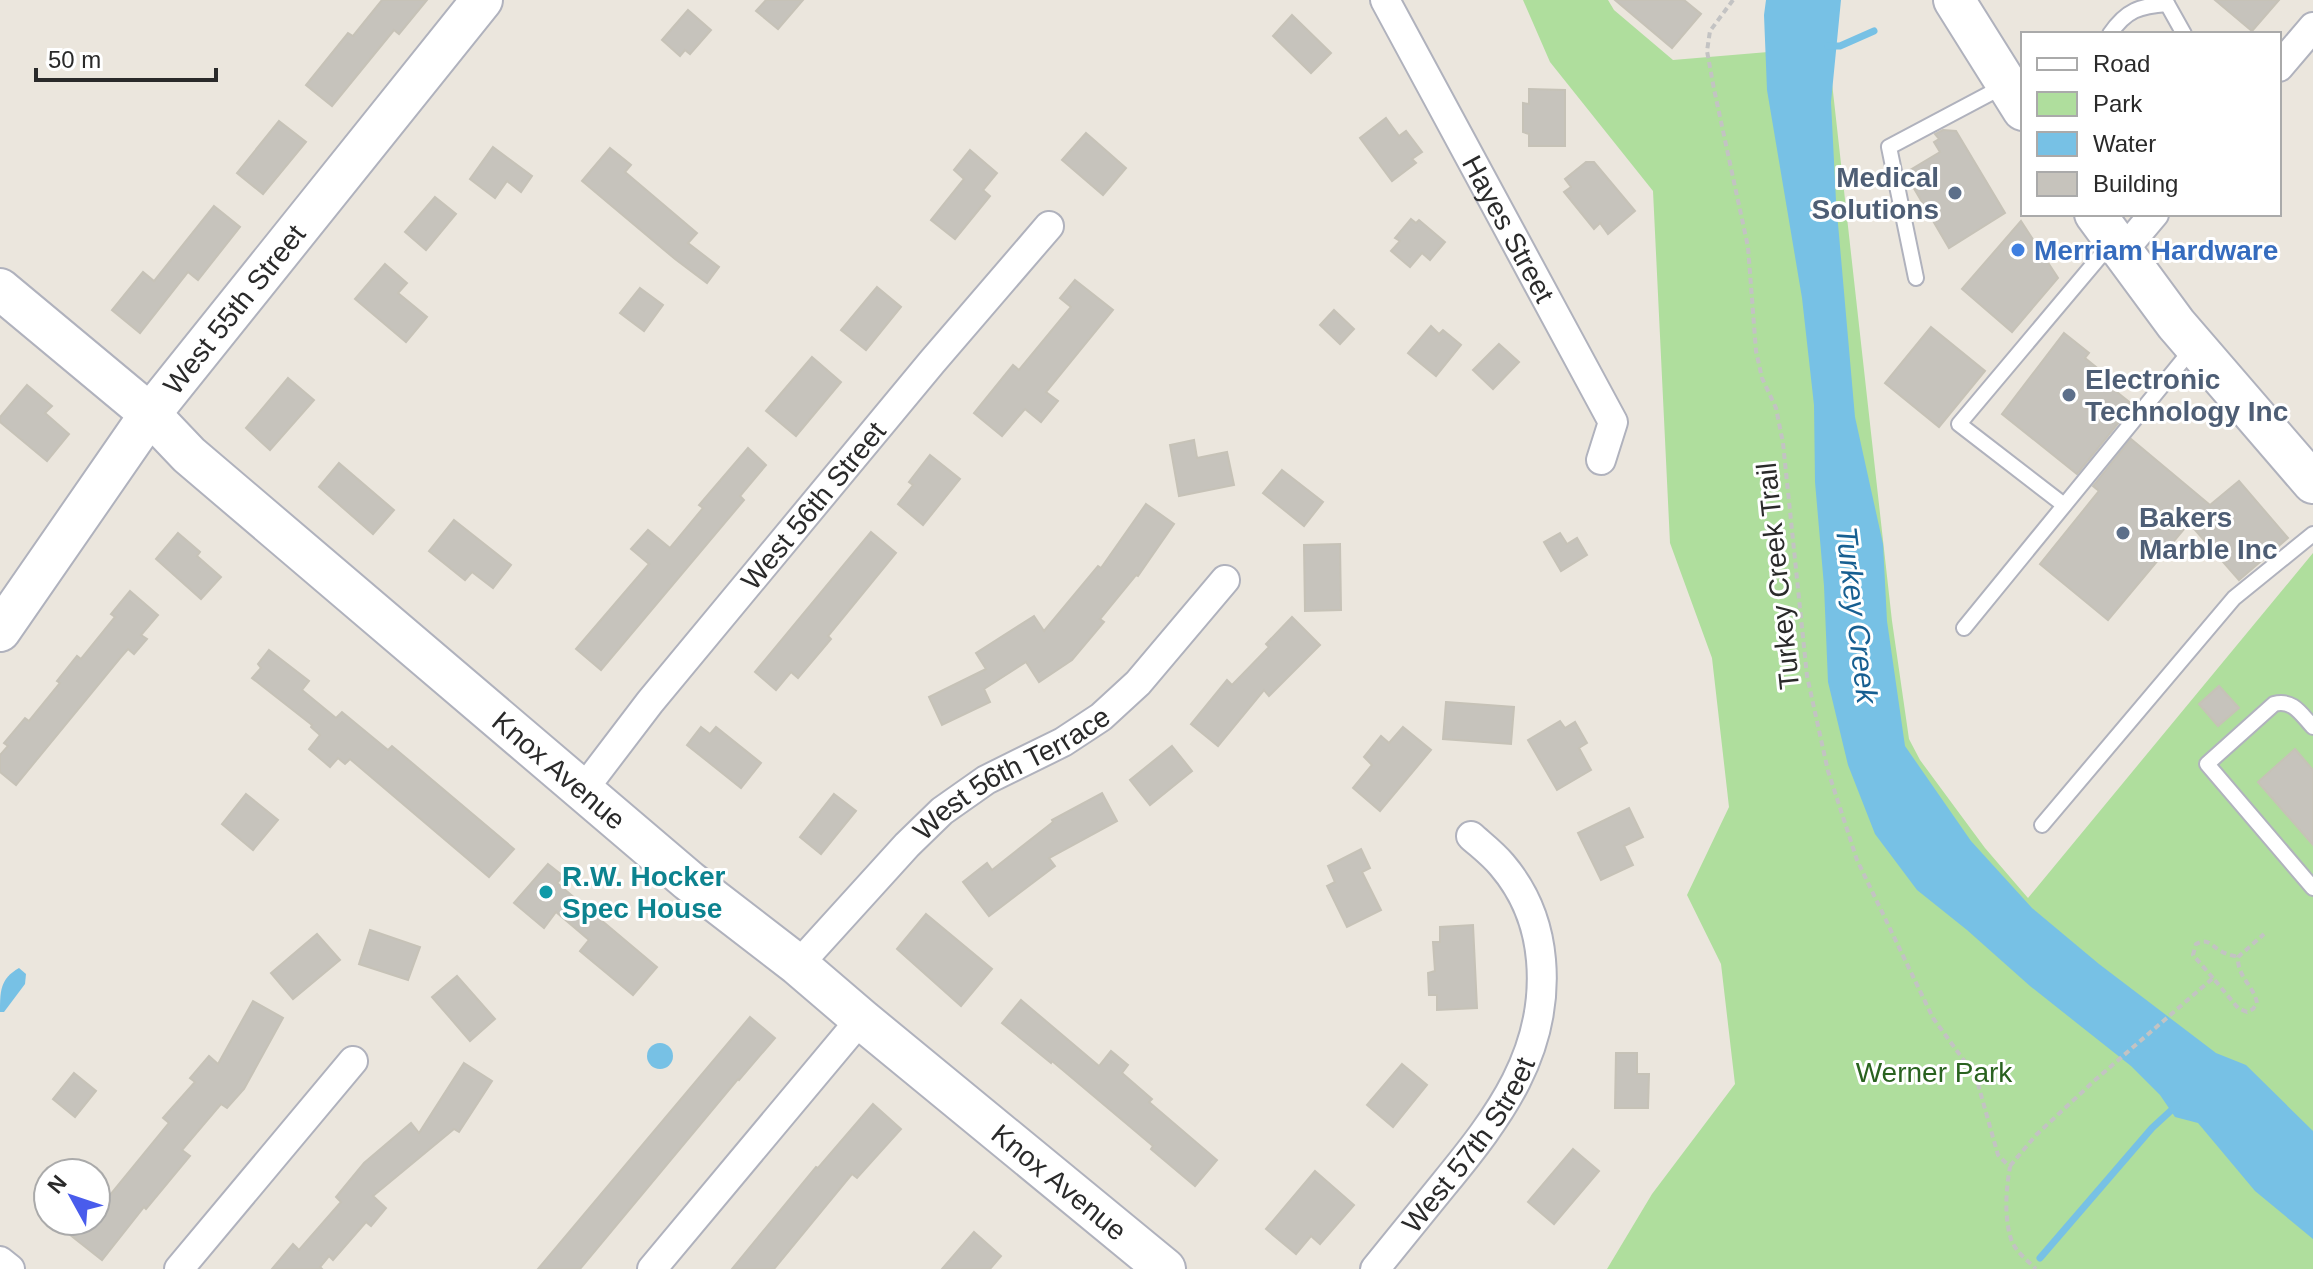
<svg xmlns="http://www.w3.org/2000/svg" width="2313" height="1269" font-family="Arial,sans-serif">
<rect width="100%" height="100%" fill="#ebe6dd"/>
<!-- green -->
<path fill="#afde9d" d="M1523,0H1608L1614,10L1673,60L1828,47L1892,621L1909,739L1920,760L1985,848L2028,898L2313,553V1269H1607L1652,1194L1735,1084L1721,964L1687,895L1729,807L1712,658L1670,543L1653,191L1550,62Z"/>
<!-- water -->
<g fill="#77c1e5">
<path d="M1766,0H1841L1831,102L1836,201L1855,417L1883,544L1887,621L1905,746L1971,841L2032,908L2099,964L2216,1053L2246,1065L2313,1131V1239L2255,1191L2198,1123L2175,1117L2160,1095L2131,1066L2030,986L1967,930L1917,890L1875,834L1848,765L1828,682L1824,586L1815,482L1814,405L1802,298L1767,90L1764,15Z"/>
<path d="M19,968L26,974L25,984L4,1012H0C0,991 0,979 19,968Z"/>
<circle cx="660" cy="1056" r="13"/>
</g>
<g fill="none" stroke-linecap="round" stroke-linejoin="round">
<!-- stream -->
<g stroke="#77c1e5" stroke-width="7">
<path d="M1828,46H1840L1874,31"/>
<path d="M2040,1258L2152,1128L2177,1105"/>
</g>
</g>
<!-- building -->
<g fill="#c6c3bc" stroke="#c6c2b7" stroke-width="2">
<path d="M382,0H427L399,34L394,30L332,106L306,85L348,33L353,36Z"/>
<path d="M766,0H803L778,29L756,11Z"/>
<path d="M1615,0H1684L1701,14L1672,48Z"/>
<path d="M2215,0H2279L2252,31Z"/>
<path d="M688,10L711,30L690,54L685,50L680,56L662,40Z"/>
<path d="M1292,15L1331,53L1311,73L1273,36Z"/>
<path d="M1529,89L1565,90V146H1529V134L1523,132V103L1529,104Z"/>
<path d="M1386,118L1399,136L1406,131L1422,152L1412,159L1416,163L1392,181L1360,138Z"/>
<path d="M279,121L306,142L263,194L237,173Z"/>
<path d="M1943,130L1956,131L2005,213L1949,248L1905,173L1940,152L1934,142L1939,139L1935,134Z"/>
<path d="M1086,133L1126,168L1103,195L1062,160Z"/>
<path d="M493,147L532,176L521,192L507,181L495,198L470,179Z"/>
<path d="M610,148L631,165L625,172L697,233L688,243L719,267L707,283L675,259L582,181Z"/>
<path d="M970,150L997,173L983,190L990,196L955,239L931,220L964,179L954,170Z"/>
<path d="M1586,162H1594L1635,211L1608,234L1600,223L1594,229L1564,192L1571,187L1565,179Z"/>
<path d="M435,197L456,214L426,250L405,232Z"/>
<path d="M214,206L240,227L198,280L188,272L140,333L112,310L143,272L154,281Z"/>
<path d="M1411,219L1416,223L1419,220L1445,242L1430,260L1422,253L1410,267L1391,251L1400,241L1395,238Z"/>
<path d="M2021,221L2058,278L2012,332L1962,289Z"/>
<path d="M385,264L407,283L398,293L427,317L406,342L355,299Z"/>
<path d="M1075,280L1113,310L1046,392L1058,401L1041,422L1025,409L1002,436L974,413L1013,365L1019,370L1071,307L1060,298Z"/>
<path d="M877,287L901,307L866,350L841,330Z"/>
<path d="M640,288L663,305L644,331L620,313Z"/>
<path d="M1334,310L1354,329L1340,344L1320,325Z"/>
<path d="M1431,326L1439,334L1443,330L1461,345L1436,376L1408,353Z"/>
<path d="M1931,327L1985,371L1939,427L1885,383Z"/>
<path d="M2064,333L2089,353L2085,358L2112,380L2108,385L2133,405L2077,474L2002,414Z"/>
<path d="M1499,344L1519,362L1493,389L1473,370Z"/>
<path d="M812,357L841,382L796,436L766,411Z"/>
<path d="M288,378L314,400L270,450L246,428Z"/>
<path d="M27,385L52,406L45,413L69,434L47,461L0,422V417Z"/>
<path d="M2131,439L2210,505L2239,481L2288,538L2239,580L2189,523L2108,620L2040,564L2099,491L2093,486Z"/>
<path d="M1194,440L1197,458L1227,452L1234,485L1179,496L1170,445Z"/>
<path d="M748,448L766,465L740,496L744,500L601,670L576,649L649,564L631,549L648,530L670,548L703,508L699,505Z"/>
<path d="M930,455L960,479L923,525L898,504L913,485L909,482Z"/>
<path d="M339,463L394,510L373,534L319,487Z"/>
<path d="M1282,470L1323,502L1304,526L1263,493Z"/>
<path d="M1146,504L1174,524L1138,576L1136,575L1100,619L1104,622L1072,660L1039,682L1026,662L984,689L990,702L942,725L929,697L986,669L976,653L1034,616L1044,631L1098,566L1101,568Z"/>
<path d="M454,520L511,565L493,588L472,572L465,580L429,551Z"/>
<path d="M871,532L896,553L828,636L831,639L798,678L791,672L776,690L755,672Z"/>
<path d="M178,533L200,552L197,556L221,577L201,599L156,559Z"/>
<path d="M1560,533L1567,544L1577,538L1587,555L1561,571L1544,542Z"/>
<path d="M1340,544L1341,610L1305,611L1304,545Z"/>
<path d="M130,591L158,615L141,635L147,639L134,654L128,649L121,657L16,785L0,772V755L8,746L4,743L25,718L29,721L60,683L57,681L77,656L81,659L115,617L111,614Z"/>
<path d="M1292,617L1320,645L1269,696L1264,690L1218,746L1191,724L1227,680L1232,685L1269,647L1266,644Z"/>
<path d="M269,650L309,681L302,690L336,718L342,712L388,750L392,746L514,849L489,877L350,759L345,764L338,758L330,767L309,749L320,735L311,727L312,725L252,678L261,668L258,664Z"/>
<path d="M2219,686L2239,708L2218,726L2199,704Z"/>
<path d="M1446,702L1514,707L1511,744L1443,739Z"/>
<path d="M1560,721L1565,728L1575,722L1587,743L1579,748L1591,770L1557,790L1528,740Z"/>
<path d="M701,727L710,734L716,727L761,763L741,788L687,745Z"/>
<path d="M1403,727L1431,750L1380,811L1353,788L1372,765L1364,757L1381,736L1389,743Z"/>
<path d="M1172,746L1192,771L1150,805L1130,780Z"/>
<path d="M2295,749L2313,770V845L2258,782Z"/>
<path d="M1102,793L1117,821L1049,858L1055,866L989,916L963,882L987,863L992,870L1053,822L1052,820Z"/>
<path d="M246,794L278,820L253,850L222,824Z"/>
<path d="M834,794L856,811L821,854L800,837Z"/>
<path d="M1629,808L1643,837L1624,846L1633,865L1601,880L1578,833Z"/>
<path d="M1361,849L1370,868L1362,872L1381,910L1347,927L1327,886L1335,882L1328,866Z"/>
<path d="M548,864L563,876L557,883L657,967L633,995L580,951L589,940L556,912L544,928L514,903Z"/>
<path d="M926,914L992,969L961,1006L897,949Z"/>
<path d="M1473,925L1477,1008L1437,1010V995H1429L1428,973L1435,971L1433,942H1440V927Z"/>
<path d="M370,930L420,947L408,980L359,964Z"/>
<path d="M317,934L340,960L293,999L271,973Z"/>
<path d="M457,976L495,1019L470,1041L432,997Z"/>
<path d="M1021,1000L1099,1066L1111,1051L1128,1065L1122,1073L1152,1099L1149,1102L1217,1160L1195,1186L1151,1149L1153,1146L1052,1061L1051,1063L1002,1023Z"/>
<path d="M253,1001L283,1018L244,1089L227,1108L221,1104L182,1150L190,1156L146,1209L144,1207L102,1260L69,1234L78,1221H96V1212L169,1123L163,1118L195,1082L190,1078L209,1056L218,1064Z"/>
<path d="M750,1017L775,1038L739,1080L738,1079L580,1269H538Z"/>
<path d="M1616,1053H1637V1074H1649L1648,1108H1615Z"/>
<path d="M464,1063L492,1081L459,1132L454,1129L373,1196L386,1208L371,1226L366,1222L333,1260L329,1256L320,1267L322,1269H272L293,1244L299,1250L341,1202L336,1197L364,1163L411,1123L419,1133Z"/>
<path d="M1402,1064L1427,1085L1393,1127L1367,1105Z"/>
<path d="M74,1073L96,1091L75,1117L53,1099Z"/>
<path d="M873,1104L901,1129L857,1178L852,1174L774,1269H732L816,1167L818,1168Z"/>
<path d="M1573,1149L1599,1171L1554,1224L1528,1202Z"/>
<path d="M1315,1171L1354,1205L1320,1244L1311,1236L1296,1254L1266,1229Z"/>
<path d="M974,1232L1001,1256L990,1269H942Z"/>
</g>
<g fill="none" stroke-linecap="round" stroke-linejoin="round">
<defs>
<g id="lane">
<path d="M2165,0L2184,34"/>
<path d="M2110,34C2126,10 2140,6 2167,4"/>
<path d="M1916,278L1889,147L2004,86"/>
<path d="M2064,505L1959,424L2113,241"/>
<path d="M1964,628L2192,349"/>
<path d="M2313,727C2301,714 2293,699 2274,704L2207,764L2313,888"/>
<path d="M2042,825L2234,598L2313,534"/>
</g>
<g id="street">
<path id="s1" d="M1385,0L1613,422L1601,460"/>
<path d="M2279,67L2313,27"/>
<path d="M2122,252L2154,214"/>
<path id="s2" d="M583,790L650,702L932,362L1049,226"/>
<path id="s3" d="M798,965L907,845L942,811L986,780L1063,742L1101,717L1138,683L1225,580"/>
<path d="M0,1261L10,1269"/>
<path d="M179,1269L353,1061"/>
<path d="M652,1269L861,1019"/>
<path id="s4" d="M1375,1269C1398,1241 1421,1212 1444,1184C1499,1117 1549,1051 1541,960C1538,925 1525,892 1502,865C1493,854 1481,845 1471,836"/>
</g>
<g id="secondary">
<path d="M1954,0L2023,110"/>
<path d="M2095,214L2176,324L2313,483"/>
<path id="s5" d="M0,289L150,414L189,455L689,881L798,965L861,1019L1165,1269"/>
<path id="s6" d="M0,631L150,414L482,0"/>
</g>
</defs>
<!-- lane casing -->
<use href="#lane" stroke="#b0b2bd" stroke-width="18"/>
<!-- street casing -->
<use href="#street" stroke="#b0b2bd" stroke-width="32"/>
<!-- secondary casing -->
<use href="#secondary" stroke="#b0b2bd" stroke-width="44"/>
<!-- path -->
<g stroke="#c3c3c3" stroke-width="4" stroke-dasharray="6 4" stroke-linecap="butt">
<path d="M1733,0L1710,31L1707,51L1714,89L1748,247L1756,351L1762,378L1776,408L1783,443L1807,676L1828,771L1857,860L1933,1018L1976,1077L1998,1155L2010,1167C2006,1189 2004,1217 2011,1239C2015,1251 2027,1260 2036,1269"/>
<path d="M2213,978L2193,955L2196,944C2207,938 2210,944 2219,950C2225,954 2231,955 2238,957"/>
<path d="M2010,1166L2036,1135L2094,1081L2213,978L2238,1008L2247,1012L2253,1009L2257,1003C2254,986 2237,977 2238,957L2264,934"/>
</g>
<!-- lane -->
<use href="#lane" stroke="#fff" stroke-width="14"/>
<!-- street -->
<use href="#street" stroke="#fff" stroke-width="28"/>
<!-- secondary -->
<use href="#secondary" stroke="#fff" stroke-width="40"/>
</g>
<!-- markers -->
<g fill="#5c6f8a" stroke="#fff" stroke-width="3">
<circle cx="1955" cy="193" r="8"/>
<circle cx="2069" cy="395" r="8"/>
<circle cx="2123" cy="533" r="8"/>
</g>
<circle fill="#3f7fe0" stroke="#fff" stroke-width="3" cx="2018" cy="250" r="8"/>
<circle fill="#0f9aa8" stroke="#fff" stroke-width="3" cx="546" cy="892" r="8"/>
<g text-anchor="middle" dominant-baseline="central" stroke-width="6" stroke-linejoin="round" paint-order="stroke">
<!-- service labels -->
<g font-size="28" font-weight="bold" fill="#4e5e75" stroke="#fff" text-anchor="start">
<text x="1939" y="177" text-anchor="end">Medical<tspan x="1939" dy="32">Solutions</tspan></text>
<text x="2085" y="379">Electronic<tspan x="2085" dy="32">Technology Inc</tspan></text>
<text x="2139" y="517">Bakers<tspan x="2139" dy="32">Marble Inc</tspan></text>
</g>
<!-- street labels -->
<g font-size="28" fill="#2a2a2a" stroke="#fff">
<text stroke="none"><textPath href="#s1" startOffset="260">Hayes Street</textPath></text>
<text stroke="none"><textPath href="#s6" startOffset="398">West 55th Street</textPath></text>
<text stroke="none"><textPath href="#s2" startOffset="366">West 56th Street</textPath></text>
<text transform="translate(1778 576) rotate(-96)">Turkey Creek Trail</text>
<text stroke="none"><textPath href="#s5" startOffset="738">Knox Avenue</textPath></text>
<text stroke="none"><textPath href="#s3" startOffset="290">West 56th Terrace</textPath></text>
<text stroke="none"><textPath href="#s4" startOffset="156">West 57th Street</textPath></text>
<text stroke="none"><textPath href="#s5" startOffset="1386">Knox Avenue</textPath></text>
</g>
<!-- shop labels -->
<g font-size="28" font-weight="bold" fill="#366cbe" stroke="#fff" text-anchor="start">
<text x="2034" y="250">Merriam Hardware</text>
</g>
<!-- culture labels -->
<g font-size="28" font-weight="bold" fill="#0d838f" stroke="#fff" text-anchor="start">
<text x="562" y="876">R.W. Hocker<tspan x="562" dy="32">Spec House</tspan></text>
</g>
<!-- park labels -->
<g font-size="28" fill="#29621f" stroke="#fff">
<text x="1934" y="1072">Werner Park</text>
</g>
<!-- water labels -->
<g font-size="30" font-style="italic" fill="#175f91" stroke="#fff">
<text transform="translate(1857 615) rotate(83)">Turkey Creek</text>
</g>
</g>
<!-- legend -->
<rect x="2021" y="32" width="260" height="184" fill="#ffffff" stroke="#aaaaaa" stroke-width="2"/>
<rect x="2037" y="58" width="40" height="12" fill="#ffffff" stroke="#aaaaaa" stroke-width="2"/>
<text x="2093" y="72" font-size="24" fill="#2a2a2a">Road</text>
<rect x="2037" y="92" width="40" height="24" fill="#afde9d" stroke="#aaaaaa" stroke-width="2"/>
<text x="2093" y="112" font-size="24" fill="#2a2a2a">Park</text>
<rect x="2037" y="132" width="40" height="24" fill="#77c1e5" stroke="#aaaaaa" stroke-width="2"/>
<text x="2093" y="152" font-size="24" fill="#2a2a2a">Water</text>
<rect x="2037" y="172" width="40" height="24" fill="#c6c3bc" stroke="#aaaaaa" stroke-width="2"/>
<text x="2093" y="192" font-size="24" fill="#2a2a2a">Building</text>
<!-- north arrow -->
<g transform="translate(72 1197) rotate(310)"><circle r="38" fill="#ffffff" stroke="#aaaaaa" stroke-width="2"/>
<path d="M0-6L14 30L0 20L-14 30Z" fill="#495cec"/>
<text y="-12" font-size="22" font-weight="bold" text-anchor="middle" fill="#2a2a2a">N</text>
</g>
<!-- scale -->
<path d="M36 68v12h180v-12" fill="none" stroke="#2a2a2a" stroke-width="4"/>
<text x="48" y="68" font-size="24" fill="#2a2a2a" stroke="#ffffff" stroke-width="6" paint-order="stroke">50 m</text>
</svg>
